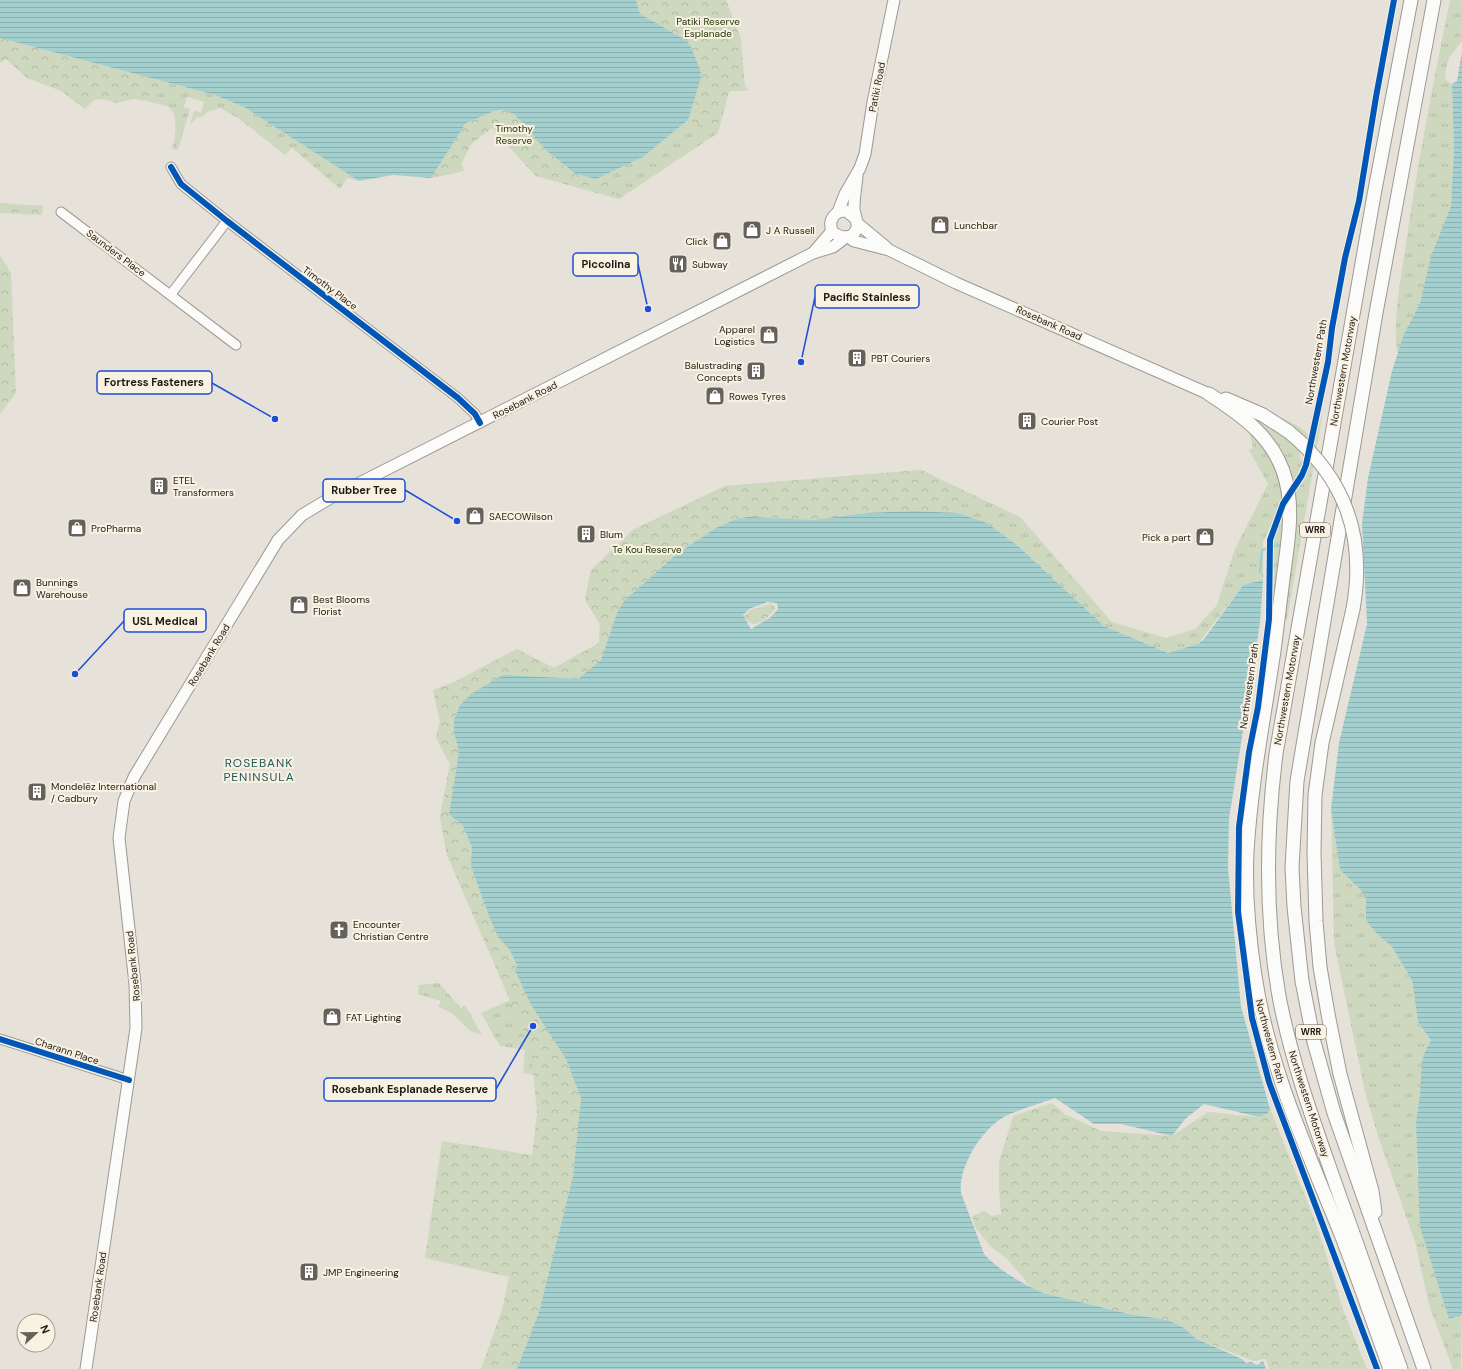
<svg xmlns="http://www.w3.org/2000/svg" width="1462" height="1369" font-family="'DM Sans',sans-serif">
<defs>
<pattern id="grass-tufts" width="24" height="20" patternUnits="userSpaceOnUse"><rect width="24" height="20" fill="#ced8bf"/><path d="M3 7l-1-3M5 7V3M7 7l1-3M15 17l-1-3M17 17v-4M19 17l1-3" fill="none" stroke="#b0b9a3"/></pattern>
<pattern id="forest-crowns" width="20" height="18" patternUnits="userSpaceOnUse"><rect width="20" height="18" fill="#ced8bf"/><path d="M2 6a3 3 0 1 1 6 0M12 15a3 3 0 1 1 6 0" fill="none" stroke="#b0b9a3"/></pattern>
<pattern id="water-rules" width="6" height="5" patternUnits="userSpaceOnUse"><rect width="6" height="5" fill="#a3cfce"/><path d="M0 2.5h6" fill="none" stroke="#8cb1b0"/></pattern>
</defs>
<rect width="100%" height="100%" fill="#e6e2da"/>
<!-- grass -->
<g fill="url(#grass-tufts)">
<path d="M636,0L729,91L718,133L619,199L536,176L492,128L471,144L461,164L464,171L431,178L494,111L547,151L596,179L643,157L688,120Z"/>
<path d="M1450,0H1462V41L1449,58L1445,72L1446,80L1452,84L1454,150L1451,206L1431,256L1420,303L1404,334L1399,353L1397,352C1393,318 1400,284 1405,250C1417,166 1433,83 1450,0Z"/>
<path d="M158,80L215,95L244,107L359,181L347,178L340,189L292,148L285,155L238,118L220,108L207,112L202,117H197L190,126L194,110L201,113L204,102L187,97L184,107L190,109L178,150L172,149C175,138 180,114 168,107C162,104 153,103 146,101L159,88Z"/>
<path d="M1267,412C1278,417 1309,427 1309,439L1300,447V460L1304,461L1300,478L1282,503L1263,542V580L1243,585L1198,644L1168,653L1104,626L1018,546L987,523L958,513L914,511L866,513L814,520L678,553L625,601L578,679L471,694L460,705L454,720L459,751L449,814L463,826L472,847L498,937L510,950L530,1003L566,1059L581,1098L573,1176L544,1073L534,1075L523,1073L525,1050L500,1046L481,1013L510,1000L447,855L440,817L450,764L436,738L440,721L433,690L454,682L517,649L554,668L599,643L600,624L585,600L591,570L633,530L725,486L921,470L1020,517L1112,622L1166,638L1195,629L1217,605L1234,551L1268,484L1249,450L1253,448L1250,435L1253,431L1265,432L1252,416Z"/>
<path d="M1323,412L1287,620H1272L1274,585L1272,545L1274,532L1285,507L1307,469L1312,445Z"/>
<path d="M1331,809L1340,870L1360,889L1366,899V920L1376,933L1392,947L1412,980L1418,1022L1431,1042L1426,1049L1416,1121L1417,1131V1174L1449,1319L1462,1315L1461,1369H1453L1429,1305L1415,1242L1379,1139L1365,1092L1334,943Z"/>
<path d="M439,983L461,1008L465,1005L482,1035L469,1030L453,1014L439,1007L441,1001L418,994L419,985Z"/>
</g>
<!-- forest -->
<g fill="url(#forest-crowns)">
<path d="M636,0H726L741,39L745,87H747L748,91H729L718,133L688,120L701,77L690,45L684,39L640,14Z"/>
<path d="M0,38L158,80L159,88L146,101L133,99L117,103L102,99L94,100L85,109L61,91L27,78L6,59L0,63Z"/>
<path d="M503,110C507,111 512,112 515,115C537,132 569,192 604,175L619,199L536,176L492,128L471,144L461,164L464,171L431,178L466,123L494,111Z"/>
<path d="M0,203L43,206L42,215L0,213Z"/>
<path d="M0,255L11,273L16,393L0,414Z"/>
<path d="M921,470L967,492L958,513L914,511L866,513L814,520L748,517L737,519L716,528L625,601L617,613L601,660L578,679L503,675L471,694L454,732L459,751L449,814L463,826L472,847L471,866L498,937L510,950L530,1003L566,1059L581,1098L573,1176L539,1312L517,1369H481L503,1306L509,1277L425,1258L442,1141L532,1155L537,1113L531,1049L447,855L440,817L450,764L436,738L440,721L433,690L454,682L517,649L554,668L599,643L600,624L585,600L591,570L633,530L725,486Z"/>
<path d="M771,604L776,608C767,619 755,632 744,617L750,610Z"/>
<path d="M1052,1103L1065,1114L1101,1131L1172,1136L1208,1112L1259,1117L1267,1114L1270,1109L1316,1223L1344,1312L1367,1369H1269L1266,1359L1253,1361L1195,1338L1184,1328L1168,1320L1129,1314L1043,1293L1032,1288L1008,1260L991,1247L975,1227L972,1216L984,1211L992,1216L1001,1214L999,1191V1162L1013,1116Z"/>
</g>
<!-- water -->
<g fill="url(#water-rules)" fill-rule="evenodd">
<path d="M0,0H636L640,14L684,39L690,45L700,69L701,77L688,120L643,157L596,179L576,174L547,151L514,114L503,110L494,111L466,123L431,178L393,175L359,181L244,107L215,95L0,38Z"/>
<path d="M1462,52V1315L1449,1319L1420,1227L1416,1121L1420,1094L1422,1061L1426,1049L1431,1041L1418,1022L1412,980L1392,947L1376,933L1366,920V899L1360,889L1340,870L1331,809L1339,743L1367,624L1362,524L1368,478L1392,371L1404,334L1420,303L1431,256L1451,206L1454,150L1452,84L1457,81Z"/>
<path d="M914,511L958,513L987,523L1018,546L1104,626L1168,653L1198,644L1205,638L1243,585L1263,580L1260,623L1229,819L1228,868L1241,1007L1270,1109L1267,1114L1259,1117L1204,1104L1185,1119L1172,1136L1121,1124H1094L1055,1098C1039,1104 1023,1108 1008,1115C983,1126 958,1166 961,1193L984,1254C997,1269 1024,1285 1043,1293L1129,1314L1168,1320L1184,1328L1195,1338L1242,1359L1246,1363L1251,1362L1257,1365L1263,1361L1266,1369H517L539,1312L573,1176L581,1098L566,1059L530,1003L515,970L517,966L510,950L498,937L489,916L471,866L472,847L463,826L449,814L459,752L454,732V720L460,705L471,694L503,675L578,679L601,660L617,613L624,601L678,553L716,528L737,519L748,517L814,520L866,513ZM767,602L777,603L778,609L771,617L751,629L743,615L749,609Z"/>
</g>
<g fill="none" stroke-linecap="round" stroke-linejoin="round">
<!-- stream -->
<g stroke="#a3cfce" stroke-width="2.5">
<path d="M1277,545H1284"/>
<path d="M1260,572L1262,550L1265,549"/>
</g>
<defs>
<g id="minor">
<path d="M171,167L181,184L227,221L458,398L475,414L480,423"/>
<path d="M61,212L236,345"/>
<path d="M171,294L227,221"/>
<path d="M0,1039L129,1080"/>
</g>
<g id="major">
<path d="M838,212L845,194L860,168L865,154L873,102L894,0"/>
<path d="M856,219L846,211C834,211 828,220 832,231C840,239 854,240 857,227C858,220 854,214 854,208C854,197 856,186 857,176"/>
<path d="M857,223L886,247"/>
<path d="M848,237L854,241L889,250L956,283L1209,394"/>
<path d="M813,253L832,231"/>
<path d="M86,1369L136,1028L135,984L119,838L124,801L134,777L278,540L302,515L332,497L813,253L833,247L846,237"/>
</g>
<g id="highway">
<path d="M1209,394C1243,416 1276,439 1286,481C1294,513 1287,547 1283,579C1280,603 1277,627 1274,651C1264,718 1251,784 1247,852C1245,893 1249,936 1255,976C1269,1068 1308,1152 1342,1237C1359,1281 1374,1325 1390,1369"/>
<path d="M1226,399L1263,415L1289,432"/>
<path d="M1353,609L1322,743L1315,795L1314,853L1316,921L1320,967L1328,1014L1340,1074L1372,1191L1375,1212"/>
<path d="M1401,1369C1380,1312 1361,1254 1340,1197C1317,1131 1292,1065 1279,996C1265,916 1266,834 1276,754L1374,195L1411,0"/>
<path d="M1424,1369L1334,1113L1314,1042L1302,981L1294,907L1292,867L1297,781L1376,313L1434,0"/>
</g>
</defs>
<!-- minor casing -->
<use href="#minor" stroke="#9d9994" stroke-width="11"/>
<!-- major casing -->
<use href="#major" stroke="#9d9994" stroke-width="13"/>
<!-- highway casing -->
<use href="#highway" stroke="#9d9994" stroke-width="15"/>
<!-- minor -->
<use href="#minor" stroke="#fbfbf9" stroke-width="9"/>
<!-- major -->
<use href="#major" stroke="#fbfbf9" stroke-width="11"/>
<!-- highway -->
<use href="#highway" stroke="#fbfbf9" stroke-width="13"/>
<defs>
<path id="highway-bridge" d="M1289,432C1346,479 1366,537 1353,609"/>
</defs>
<!-- highway-bridge casing -->
<use href="#highway-bridge" stroke="#9d9994" stroke-width="15" stroke-linecap="butt"/>
<!-- highway-bridge -->
<use href="#highway-bridge" stroke="#fbfbf9" stroke-width="13"/>
<defs>
<g id="cycleway">
<path d="M171,167L181,184L227,221L458,398L475,414L480,423"/>
<path d="M0,1039L129,1080"/>
<path d="M1377,1369L1269,1082L1252,1018L1238,912L1239,827L1249,752L1258,707L1269,619L1270,540L1283,504L1302,475L1306,465L1328,362L1332,328L1345,258L1359,201L1376,97L1394,0"/>
</g>
</defs>
<!-- cycleway casing -->
<use href="#cycleway" stroke="#f9f1e2" stroke-width="8"/>
<!-- cycleway -->
<use href="#cycleway" stroke="#0057b8" stroke-width="6"/>
</g>
<!-- icons -->
<defs>
<symbol id="shop-square" viewBox="-11 -11 22 22"><rect x="-9" y="-9" width="18" height="18" rx="4" fill="#64615b" stroke="#f9f1e2"/><path d="M-5-2.5h2.3a2.7 3.5 0 0 1 5.4 0H5L5.5 6h-11ZM-1.5-2.5h3a1.5 2.3 0 0 0-3 0Z" fill="#fff"/></symbol>
<symbol id="restaurant-square" viewBox="-11 -11 22 22"><rect x="-9" y="-9" width="18" height="18" rx="4" fill="#64615b" stroke="#f9f1e2"/><path d="M-5-6h1v4h1v-4h1v4h1v-4h1v5L-1.5 .5V6h-2V.5L-5-1ZM5-6V6H3V1.5H1.5Q1.5-4 5-6Z" fill="#fff"/></symbol>
<symbol id="building-square" viewBox="-11 -11 22 22"><rect x="-9" y="-9" width="18" height="18" rx="4" fill="#64615b" stroke="#f9f1e2"/><path d="M-4-6H4V6H1V3H-1V6H-4ZM-2.5-4.3h1.7v1.8h-1.7ZM.8-4.3h1.7v1.8H.8ZM-2.5-1h1.7V.8h-1.7ZM.8-1h1.7V.8H.8Z" fill="#fff"/></symbol>
<symbol id="church-square" viewBox="-11 -11 22 22"><rect x="-9" y="-9" width="18" height="18" rx="4" fill="#64615b" stroke="#f9f1e2"/><path d="M-1.2-6h2.4v3.5h3.3v2.4h-3.3V6h-2.4V-.1h-3.3v-2.4h3.3Z" fill="#fff"/></symbol>
</defs>
<g fill-rule="evenodd">
<use href="#shop-square" x="929" y="214" width="22" height="22"/>
<use href="#shop-square" x="741" y="219" width="22" height="22"/>
<use href="#shop-square" x="711" y="230" width="22" height="22"/>
<use href="#restaurant-square" x="667" y="253" width="22" height="22"/>
<use href="#shop-square" x="758" y="324" width="22" height="22"/>
<use href="#building-square" x="846" y="347" width="22" height="22"/>
<use href="#building-square" x="745" y="360" width="22" height="22"/>
<use href="#shop-square" x="704" y="385" width="22" height="22"/>
<use href="#building-square" x="1016" y="410" width="22" height="22"/>
<use href="#building-square" x="148" y="475" width="22" height="22"/>
<use href="#shop-square" x="464" y="505" width="22" height="22"/>
<use href="#shop-square" x="66" y="517" width="22" height="22"/>
<use href="#building-square" x="575" y="523" width="22" height="22"/>
<use href="#shop-square" x="1194" y="526" width="22" height="22"/>
<use href="#shop-square" x="11" y="577" width="22" height="22"/>
<use href="#shop-square" x="288" y="594" width="22" height="22"/>
<use href="#building-square" x="26" y="781" width="22" height="22"/>
<use href="#church-square" x="328" y="919" width="22" height="22"/>
<use href="#shop-square" x="321" y="1006" width="22" height="22"/>
<use href="#building-square" x="298" y="1261" width="22" height="22"/>
</g>
<g text-anchor="middle" dominant-baseline="central" stroke-width="4" stroke-linejoin="round" paint-order="stroke">
<!-- shield labels -->
<g fill="#f9f1e2" stroke="#605b53" stroke-width="1">
<rect x="1300" y="523" width="30" height="14" rx="3"/>
<rect x="1296" y="1025" width="30" height="14" rx="3"/>
</g>
<g font-size="9" font-weight="bold" fill="#1e1b16">
<text x="1315" y="530">WRR</text>
<text x="1311" y="1032">WRR</text>
</g>
<!-- park labels -->
<g font-size="10" fill="#1b3202" stroke="#f9f1e2">
<text x="708" y="21">Patiki Reserve<tspan x="708" dy="12">Esplanade</tspan></text>
<text x="514" y="128">Timothy<tspan x="514" dy="12">Reserve</tspan></text>
<text x="647" y="549">Te Kou Reserve</text>
</g>
<!-- street labels -->
<g font-size="10" fill="#1e1b16" stroke="#f9f1e2">
<text transform="translate(877 87) rotate(-79)">Patiki Road</text>
<text transform="translate(116 253) rotate(37)">Saunders Place</text>
<text transform="translate(330 288) rotate(37)">Timothy Place</text>
<text transform="translate(1049 323) rotate(24)">Rosebank Road</text>
<text transform="translate(1316 362) rotate(-80)">Northwestern Path</text>
<text transform="translate(1343 371) rotate(-80)">Northwestern Motorway</text>
<text transform="translate(525 400) rotate(-27)">Rosebank Road</text>
<text transform="translate(209 655) rotate(-59)">Rosebank Road</text>
<text transform="translate(1249 686) rotate(-82)">Northwestern Path</text>
<text transform="translate(1287 690) rotate(-80)">Northwestern Motorway</text>
<text transform="translate(133 966) rotate(-96)">Rosebank Road</text>
<text transform="translate(1270 1041) rotate(75)">Northwestern Path</text>
<text transform="translate(67 1051) rotate(18)">Charann Place</text>
<text transform="translate(1309 1104) rotate(72)">Northwestern Motorway</text>
<text transform="translate(98 1287) rotate(-82)">Rosebank Road</text>
</g>
<!-- poi labels -->
<g font-size="10" fill="#1e1b16" stroke="#f9f1e2" text-anchor="start">
<text x="954" y="225">Lunchbar</text>
<text x="766" y="230">J A Russell</text>
<text x="708" y="241" text-anchor="end">Click</text>
<text x="692" y="264">Subway</text>
<text x="755" y="329" text-anchor="end">Apparel<tspan x="755" dy="12">Logistics</tspan></text>
<text x="871" y="358">PBT Couriers</text>
<text x="742" y="365" text-anchor="end">Balustrading<tspan x="742" dy="12">Concepts</tspan></text>
<text x="729" y="396">Rowes Tyres</text>
<text x="1041" y="421">Courier Post</text>
<text x="173" y="480">ETEL<tspan x="173" dy="12">Transformers</tspan></text>
<text x="489" y="516">SAECOWilson</text>
<text x="91" y="528">ProPharma</text>
<text x="600" y="534">Blum</text>
<text x="1191" y="537" text-anchor="end">Pick a part</text>
<text x="36" y="582">Bunnings<tspan x="36" dy="12">Warehouse</tspan></text>
<text x="313" y="599">Best Blooms<tspan x="313" dy="12">Florist</tspan></text>
<text x="51" y="786">Mondelēz International<tspan x="51" dy="12">/ Cadbury</tspan></text>
<text x="353" y="924">Encounter<tspan x="353" dy="12">Christian Centre</tspan></text>
<text x="346" y="1017">FAT Lighting</text>
<text x="323" y="1272">JMP Engineering</text>
</g>
<!-- quarter labels -->
<g font-size="12" letter-spacing="1" fill="#1d595b" stroke="#f9f1e2">
<text x="259" y="763">ROSEBANK<tspan x="259" dy="14">PENINSULA</tspan></text>
</g>
</g>
<!-- callouts -->
<path fill="none" stroke="#1d4ed8" stroke-width="1.5" d="M648 309L638 264M801 362L815 297M275 419L212 383M457 521L405 490M75 674L124 621M533 1026L496 1089"/>
<g fill="#1d4ed8" stroke="#f9f1e2" stroke-width="1.5">
<circle cx="648" cy="309" r="4"/>
<circle cx="801" cy="362" r="4"/>
<circle cx="275" cy="419" r="4"/>
<circle cx="457" cy="521" r="4"/>
<circle cx="75" cy="674" r="4"/>
<circle cx="533" cy="1026" r="4"/>
</g>
<g fill="#f9f1e2" stroke="#1d4ed8" stroke-width="1.5">
<rect x="573" y="253" width="65" height="23" rx="4"/>
<rect x="815" y="285" width="104" height="23" rx="4"/>
<rect x="97" y="371" width="115" height="23" rx="4"/>
<rect x="323" y="479" width="82" height="23" rx="4"/>
<rect x="124" y="609" width="82" height="23" rx="4"/>
<rect x="324" y="1078" width="172" height="23" rx="4"/>
</g>
<g font-size="11" text-anchor="middle" font-weight="bold" fill="#1e1b16">
<text x="606" y="268">Piccolina</text>
<text x="867" y="301">Pacific Stainless</text>
<text x="154" y="386">Fortress Fasteners</text>
<text x="364" y="494">Rubber Tree</text>
<text x="165" y="625">USL Medical</text>
<text x="410" y="1093">Rosebank Esplanade Reserve</text>
</g>
<!-- north arrow -->
<g transform="translate(36 1333) rotate(68)"><circle r="19" fill="#f9f1e2" stroke="#a19b90"/>
<path d="M0-3L7 15L0 10L-7 15Z" fill="#64615b"/>
<text y="-6" font-size="11" font-weight="bold" text-anchor="middle" fill="#1e1b16">N</text>
</g>
</svg>
